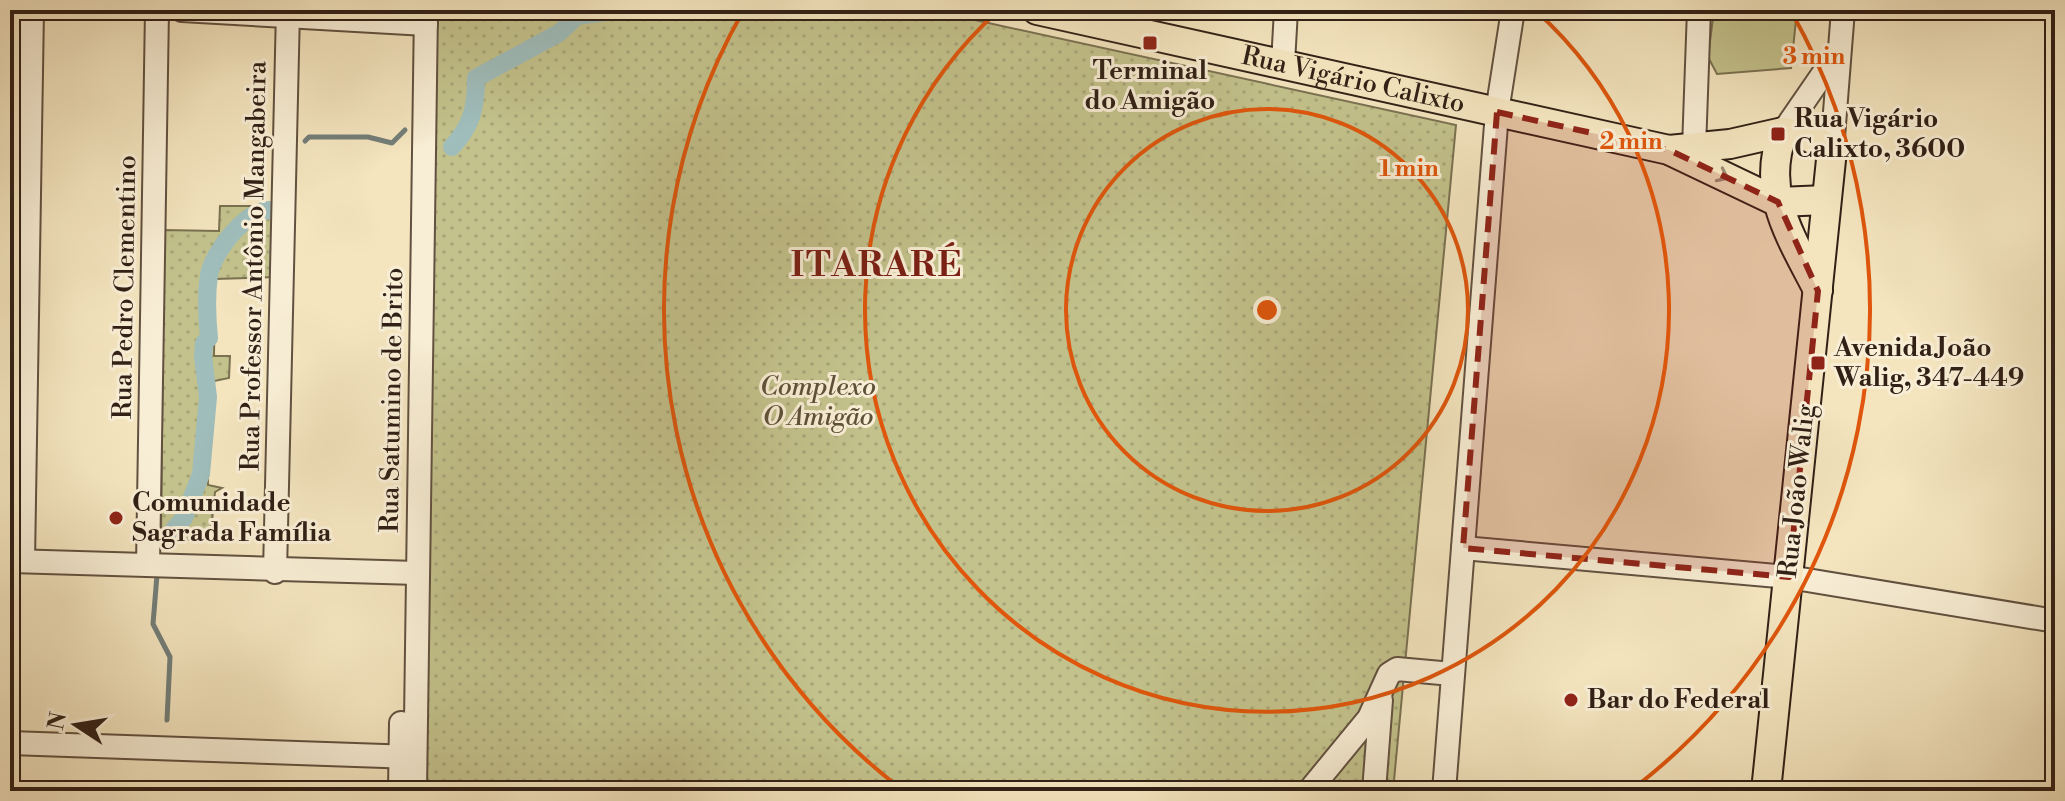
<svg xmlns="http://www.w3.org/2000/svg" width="2065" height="801" font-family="'Libre Bodoni',serif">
<defs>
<pattern id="park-dots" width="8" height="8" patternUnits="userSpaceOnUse" patternTransform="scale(2)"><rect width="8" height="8" fill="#c3c28c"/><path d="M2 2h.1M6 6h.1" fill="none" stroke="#a8a678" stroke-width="1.8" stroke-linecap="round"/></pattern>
</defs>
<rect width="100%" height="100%" fill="#f4e5bf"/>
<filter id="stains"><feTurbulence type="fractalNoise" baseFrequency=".0025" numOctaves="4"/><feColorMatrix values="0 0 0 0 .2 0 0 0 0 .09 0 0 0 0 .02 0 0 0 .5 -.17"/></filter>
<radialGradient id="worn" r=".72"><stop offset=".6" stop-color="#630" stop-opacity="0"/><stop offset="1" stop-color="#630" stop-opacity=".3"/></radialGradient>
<!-- grass -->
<path fill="#c3c28c" stroke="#7a7151" stroke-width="2" d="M1714,10H1797L1791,68L1717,74L1708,57Z"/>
<!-- park -->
<g fill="url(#park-dots)" stroke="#7a7151" stroke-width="2">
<path d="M424,10H929L1456,125L1393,791H414Z"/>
<path d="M220,206H276L275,277L215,279L214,356H230L229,378L214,381V420L207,423L208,485L222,488L215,492L210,540L161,539L164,230L219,231Z"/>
</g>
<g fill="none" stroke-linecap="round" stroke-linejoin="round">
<!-- stream -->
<g stroke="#737e79" stroke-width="5">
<path d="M305,141L309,137H368L392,143L405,130"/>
<path d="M157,575L153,624L170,657L167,720"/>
</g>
<!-- canal -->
<g stroke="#9fbdbb" stroke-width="18">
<path d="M452,147C472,125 476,108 476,78L559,33L577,16L620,10"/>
<path d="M169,535L184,518L201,474L208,397L203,356L204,343L209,338C207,318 206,296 209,275C213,252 245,211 269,210"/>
</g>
<defs>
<g id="minor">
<path d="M182,10L426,24"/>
<path d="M1283,63L1286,10"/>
<path d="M1783,132L1838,52"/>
<path d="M1694,148L1699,10"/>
<path d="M1832,150L1843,10"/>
<path d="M1463,548L1789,577L2055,621"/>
<path d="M11,561L417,573"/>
<path d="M23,561L32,10"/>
<path d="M148,565L157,10"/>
<path d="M275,572L288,10"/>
<path d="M10,743L413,757"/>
<path d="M400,791L401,723"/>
<path d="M415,791L426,10"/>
<path d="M1309,791L1369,718L1389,674L1397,669L1452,674"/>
<path d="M1374,791L1381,700"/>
<path d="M1444,791L1497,112L1513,10"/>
</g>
<g id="major">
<path id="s1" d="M1037,10L1669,150L1778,202L1826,200"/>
<path d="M1783,132C1760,192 1791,237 1818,290"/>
<path d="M1669,150L1730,144L1783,132L1807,136L1832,150L1766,791"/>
</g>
</defs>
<!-- minor casing -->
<use href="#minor" stroke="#625140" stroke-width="26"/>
<!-- major casing -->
<use href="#major" stroke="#312016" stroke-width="32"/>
<!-- minor -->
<use href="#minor" stroke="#f8eed5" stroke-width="22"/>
<!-- major -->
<use href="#major" stroke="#f4e5bf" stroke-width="28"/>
</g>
<!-- one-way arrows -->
<defs><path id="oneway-chevron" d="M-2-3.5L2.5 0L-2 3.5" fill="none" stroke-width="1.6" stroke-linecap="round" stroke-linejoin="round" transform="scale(2)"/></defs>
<use stroke="#9c8c73" href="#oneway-chevron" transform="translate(1723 176) rotate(25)"/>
<!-- marked area -->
<path fill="#8f2418" fill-opacity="0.2" stroke="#8f2418" stroke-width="6" stroke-dasharray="16 10" stroke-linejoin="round" d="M1497,112L1669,150L1778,202L1818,291L1789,577L1463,548Z"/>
<!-- distance rings -->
<g fill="none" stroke="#df560c" stroke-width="4">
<circle cx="1267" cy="310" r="201"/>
<path d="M1536 11A402 402 0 1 1 998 11"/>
<path d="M900 788A603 603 0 0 1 742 13M1792 13A603 603 0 0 1 1634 788"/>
</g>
<!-- markers -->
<g fill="#8f2418" stroke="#f8eed5" stroke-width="3">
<rect x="1142" y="35" width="16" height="16" rx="4"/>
<rect x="1770" y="126" width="16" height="16" rx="4"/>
<rect x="1810" y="355" width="16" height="16" rx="4"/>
<circle cx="116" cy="518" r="8"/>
<circle cx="1571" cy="700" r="8"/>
</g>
<g text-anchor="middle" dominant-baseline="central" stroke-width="6" stroke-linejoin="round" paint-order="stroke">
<!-- poi labels -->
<g font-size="26" font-weight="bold" fill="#312016" stroke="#f8eed5" text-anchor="start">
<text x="1150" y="71" text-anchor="middle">Terminal<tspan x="1150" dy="30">do Amigão</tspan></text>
<text x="1794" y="119">Rua Vigário<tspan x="1794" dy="30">Calixto, 3600</tspan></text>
<text x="1834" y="348">Avenida João<tspan x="1834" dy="30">Walig, 347-449</tspan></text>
<text x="132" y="503">Comunidade<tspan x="132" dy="30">Sagrada Família</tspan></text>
<text x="1587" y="700">Bar do Federal</text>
</g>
<!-- street labels -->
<g font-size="26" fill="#312016" stroke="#f8eed5">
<text stroke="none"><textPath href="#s1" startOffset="324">Rua Vigário Calixto</textPath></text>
<text transform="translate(254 266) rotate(-89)">Rua Professor Antônio Mangabeira</text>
<text transform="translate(125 287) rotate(-89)">Rua Pedro Clementino</text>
<text transform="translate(392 400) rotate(-89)">Rua Satumino de Brito</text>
<text transform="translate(1797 491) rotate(-84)">Rua João Walig</text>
</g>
<!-- park labels -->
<g font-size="26" font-style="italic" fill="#5d5139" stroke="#f8eed5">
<text x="818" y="387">Complexo<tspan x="818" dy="30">O Amigão</tspan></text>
</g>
<!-- district labels -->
<g font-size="34" font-weight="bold" letter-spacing="2" fill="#7a1f14" stroke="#f8eed5">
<text x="877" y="266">ITARARÉ</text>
</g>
</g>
<circle cx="1267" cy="310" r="12" fill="#df560c" stroke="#f8eed5" stroke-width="4"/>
<g font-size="24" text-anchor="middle" font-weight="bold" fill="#df560c" stroke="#f8eed5" stroke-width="6" stroke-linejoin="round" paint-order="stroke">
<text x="1814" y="64">3 min</text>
<text x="1631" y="149">2 min</text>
<text x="1409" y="176">1 min</text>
</g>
<!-- margin -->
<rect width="2065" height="801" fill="none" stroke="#f4e5bf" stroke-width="40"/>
<rect x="12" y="12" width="2041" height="777" fill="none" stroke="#312016" stroke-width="4"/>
<rect x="20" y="20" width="2025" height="761" fill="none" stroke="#312016" stroke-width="2"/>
<!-- north arrow -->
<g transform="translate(76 725) rotate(282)" stroke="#f8eed5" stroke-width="6" paint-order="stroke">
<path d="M0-6L14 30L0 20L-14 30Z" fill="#312016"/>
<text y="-12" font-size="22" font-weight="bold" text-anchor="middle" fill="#312016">N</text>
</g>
<rect width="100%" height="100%" filter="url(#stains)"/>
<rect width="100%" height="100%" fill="url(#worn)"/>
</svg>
